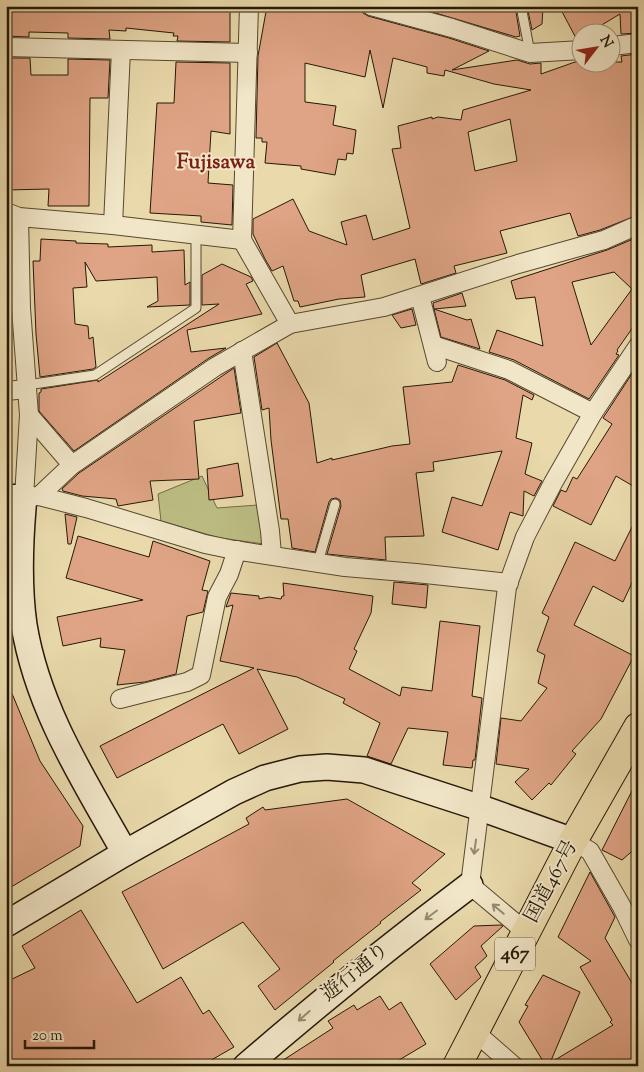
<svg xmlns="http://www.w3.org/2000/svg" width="644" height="1072" font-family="'Sorts Mill Goudy','Noto Serif JP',serif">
<rect width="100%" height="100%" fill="#e9d9ab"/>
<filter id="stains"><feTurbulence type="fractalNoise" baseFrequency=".004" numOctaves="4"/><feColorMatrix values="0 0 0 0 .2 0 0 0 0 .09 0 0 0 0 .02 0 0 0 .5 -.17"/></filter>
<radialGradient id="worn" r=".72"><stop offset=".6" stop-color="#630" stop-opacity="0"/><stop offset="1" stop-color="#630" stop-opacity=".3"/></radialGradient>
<!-- green -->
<path fill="#bcbe84" stroke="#716b45" d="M202,476L217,508L258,505L264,544L220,538L161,521L158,494Z"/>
<!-- building -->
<g fill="#dfa485" stroke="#261806" fill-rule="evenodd">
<path d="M6,6H230V42L177,41L178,36H173L174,33L126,28V31L109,30L110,39L68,38V33L29,32V37L6,36Z"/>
<path d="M267,6H361L363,13L368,16L449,38L489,51L452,70L517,60L530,64L541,63V74L575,62H622L621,56L638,54V215L600,230L578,236L570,213L500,231L507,253L454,266L456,273L421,284L415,259L361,275L365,297L339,299L300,307L298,301H294L283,266L272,271L265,259L253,234V219L293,199L309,231L347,245L341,222L366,215L373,240L410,228L392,149L401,148L398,126L432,117V119L438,117L461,120L463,110L531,90L494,84L445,70L444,76L427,73V67L393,58L383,108L370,50L365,77L305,63V102L336,106L333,125L356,130L353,154L347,153L346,160L338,159L335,175L301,169V166L265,163L267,142H262V138H256L258,56ZM510,119L517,161L475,171L468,132Z"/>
<path d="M412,6H515L520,36L516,37Z"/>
<path d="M527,6H543L542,24L532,30Z"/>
<path d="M559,6H638V33L621,34L620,14L590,32H582V38L577,40Z"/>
<path d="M6,58H30L31,75H68V59L110,60L108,98H90L89,206H48L49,189L6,190Z"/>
<path d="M176,62L230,63V134L211,131L208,183L233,185L232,225L201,222V216L150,213L157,103H174Z"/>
<path d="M638,237V320L617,350L618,351L616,354L619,355L589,399L514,360L489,352L497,330L543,346L535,297L516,299L511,281L607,250ZM614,272L632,289L591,345L572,282Z"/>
<path d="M41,239L76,241V243L108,244V247L152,245V252L184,250L185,285L190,282V305L147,307L158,301L157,277L96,281L85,262L87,287L73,288L75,324L88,326L89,339L93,337L96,367L93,369L40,377L36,334L33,261H40Z"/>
<path d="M222,264L251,277L253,281L246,284L262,314L187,330L191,352L226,348L209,358L74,451L39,411V393L41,392V389L98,380V382L219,304L202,305V275Z"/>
<path d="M462,293L466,306L434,309L433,303Z"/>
<path d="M412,309L416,325L401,328L392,315Z"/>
<path d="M434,309L467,320L471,319L480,349L441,337Z"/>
<path d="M277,343L309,403L317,463L332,458V460L392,446L410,444L403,387L452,382L458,365L505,380L534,395L532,400L523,395L516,438L532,443L525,474L542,481L534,496L524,491L523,516L510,512L498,550L442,532L452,497L482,506L502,451L433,462L434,471L416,473L424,536L385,537L386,560L327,554L341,506L340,500L336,498L331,499L329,502L315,552L292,548L288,519H281L271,440L269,408L262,410L254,357Z"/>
<path d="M637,366L638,489L616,476L591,525L553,506L561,490L566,492L573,477L577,479L612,424L603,418Z"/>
<path d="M234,368L241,413L194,421L199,479L150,481L153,500L118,506L116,499L82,496L63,491L62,489L79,473Z"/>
<path d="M238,463L243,496L209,500L207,469Z"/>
<path d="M65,514L77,517L71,544H68Z"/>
<path d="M638,515V570L623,602L593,586L574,625L634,656L601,719L572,751L576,754L551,785L549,783L532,800L515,782L529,769L496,764L501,718L521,721L547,688L538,683L545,655L537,651L549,617L542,613L575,542L615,561Z"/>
<path d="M78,536L149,557L153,541L210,561L202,590L208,591L203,612L187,616L176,674L145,682L117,685L125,650L100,647L101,638L63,646L57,617L143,600L66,578Z"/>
<path d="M394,582L428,585L426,608L392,604Z"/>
<path d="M283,583L373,596L371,613L354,649L357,651L349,669L400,696L402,687L432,691L440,621L480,626L472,696L482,698L475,760H473L472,768L443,765L448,732L408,728L391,764L367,756L380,723L343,703L345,699L297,677L257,669L288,729L239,754L223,724L117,778L100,746L254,668L220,661L233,605L226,607L231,593L259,596V599L269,597L281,599L282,596H284Z"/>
<path d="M6,679L40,761L83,826L80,846L6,890Z"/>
<path d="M638,779V846L622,860L602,850Z"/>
<path d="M347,799L445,854L412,883L421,890L380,922L381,923L333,961L334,962L275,1010L258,986L280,969L243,922L163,969L122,892L249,824L246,818L263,807L265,810Z"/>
<path d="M590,872L615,917L605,938L638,993V1057L623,1066H546L519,1022L528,1006L525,1005L543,975L580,992L550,1063L613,1025L610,1022L612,1020L580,967L591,961L558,937Z"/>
<path d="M81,910L137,1003L181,977L203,1014L209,1010L234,1047L201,1066H6V982L35,968L22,946Z"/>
<path d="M501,925L503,926L481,946L487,956L475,967L481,977L456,1000L430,964L474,926Z"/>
<path d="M380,996L389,1010L401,1002L426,1044L389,1066H274L333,1028L328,1021L354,1005L357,1010Z"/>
</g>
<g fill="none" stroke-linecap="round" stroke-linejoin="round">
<defs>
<g id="lane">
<path d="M521,6L530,53"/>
<path d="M27,385L95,375L196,308V234"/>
<path d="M318,562L335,504"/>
</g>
<g id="street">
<path d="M249,6L242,240L290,324"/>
<path d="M371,6L452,28L530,53L582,50"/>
<path d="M612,46L638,43"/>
<path d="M6,47L248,53"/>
<path d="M6,212L19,217L113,225L242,240"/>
<path d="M19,217L21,308L29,415L24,497L39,496L72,465L215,367L290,324L384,307L518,264L604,240L638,225"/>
<path d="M113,225L121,50"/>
<path d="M420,296L437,362"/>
<path d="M433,345L509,370L593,413"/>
<path d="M242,351L270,531L272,555"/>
<path d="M6,391L27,389"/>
<path d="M29,415L72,465"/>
<path d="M39,496L86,508L205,544L234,550L345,567L416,573L509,583"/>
<path d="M120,699L187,682L201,675L217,597L229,574L237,550"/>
<path d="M573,841L590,851L622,907L638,940"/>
<path d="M526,932L470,885L507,587L525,537L553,483L593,413L638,346"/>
<path d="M475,1032L514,1066"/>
</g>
<g id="secondary">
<path d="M6,498L24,497C20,539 18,583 24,625C38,710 84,780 125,853"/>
<path d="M6,924L125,853L234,792L265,778L300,769L327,767L364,770L481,808L573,841"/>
<path d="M246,1066C319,1003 393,943 470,885"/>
</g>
<path id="highway" d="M457,1066L573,841L638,727"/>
</defs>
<!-- lane casing -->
<use href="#lane" stroke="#57482f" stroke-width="11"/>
<!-- street casing -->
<use href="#street" stroke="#57482f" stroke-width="20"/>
<!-- secondary casing -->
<use href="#secondary" stroke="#261806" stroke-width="28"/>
<!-- highway casing -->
<use href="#highway" stroke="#261806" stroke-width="30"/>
<!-- lane -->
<use href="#lane" stroke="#f1e6c8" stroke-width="9"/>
<!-- street -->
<use href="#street" stroke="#f1e6c8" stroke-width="18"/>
<!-- secondary -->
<use href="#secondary" stroke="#f1e6c8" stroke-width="25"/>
<!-- highway -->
<use href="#highway" stroke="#e9d9ab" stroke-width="28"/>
</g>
<!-- one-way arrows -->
<defs><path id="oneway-shaft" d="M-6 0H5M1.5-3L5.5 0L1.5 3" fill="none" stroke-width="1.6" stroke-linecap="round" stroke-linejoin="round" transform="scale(1.25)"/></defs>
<g stroke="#968971">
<use href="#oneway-shaft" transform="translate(475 847) rotate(98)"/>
<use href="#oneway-shaft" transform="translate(498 909) rotate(-140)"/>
<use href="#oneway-shaft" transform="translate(431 915) rotate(143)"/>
<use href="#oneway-shaft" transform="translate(304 1016) rotate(139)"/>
</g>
<g text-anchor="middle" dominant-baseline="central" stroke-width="4" stroke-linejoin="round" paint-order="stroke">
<!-- shield labels -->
<rect fill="#f1e6c8" stroke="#635640" stroke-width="1" x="495" y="937.5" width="40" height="33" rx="4"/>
<g font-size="19" font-weight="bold" fill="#261806">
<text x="515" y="954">467</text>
</g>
<!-- street labels -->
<g font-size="20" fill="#261806" stroke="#f1e6c8">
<text transform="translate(552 882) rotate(-62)">国道467号</text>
<text transform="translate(356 973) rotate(-39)">遊行通り</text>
</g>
<!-- neighbourhood labels -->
<g font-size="21" font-weight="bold" fill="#7a1f14" stroke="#f1e6c8">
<text x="216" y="163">Fujisawa</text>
</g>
</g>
<!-- margin -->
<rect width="644" height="1072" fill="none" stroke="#e9d9ab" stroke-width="25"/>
<rect x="8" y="8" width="629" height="1057" fill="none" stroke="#261806" stroke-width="2.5"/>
<rect x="12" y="12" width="619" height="1047" fill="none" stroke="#261806"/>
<!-- north arrow -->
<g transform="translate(596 48) rotate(59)"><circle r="24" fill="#f1e6c8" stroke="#a0947a"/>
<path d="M0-4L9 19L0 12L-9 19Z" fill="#8f2418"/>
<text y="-8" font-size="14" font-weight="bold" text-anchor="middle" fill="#261806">N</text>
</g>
<!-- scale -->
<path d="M25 1040v8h69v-8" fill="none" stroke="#261806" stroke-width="2.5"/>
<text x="32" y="1040" font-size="15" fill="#261806" stroke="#f1e6c8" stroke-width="4" paint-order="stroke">20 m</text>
<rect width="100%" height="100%" filter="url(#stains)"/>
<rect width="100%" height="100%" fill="url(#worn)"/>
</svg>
